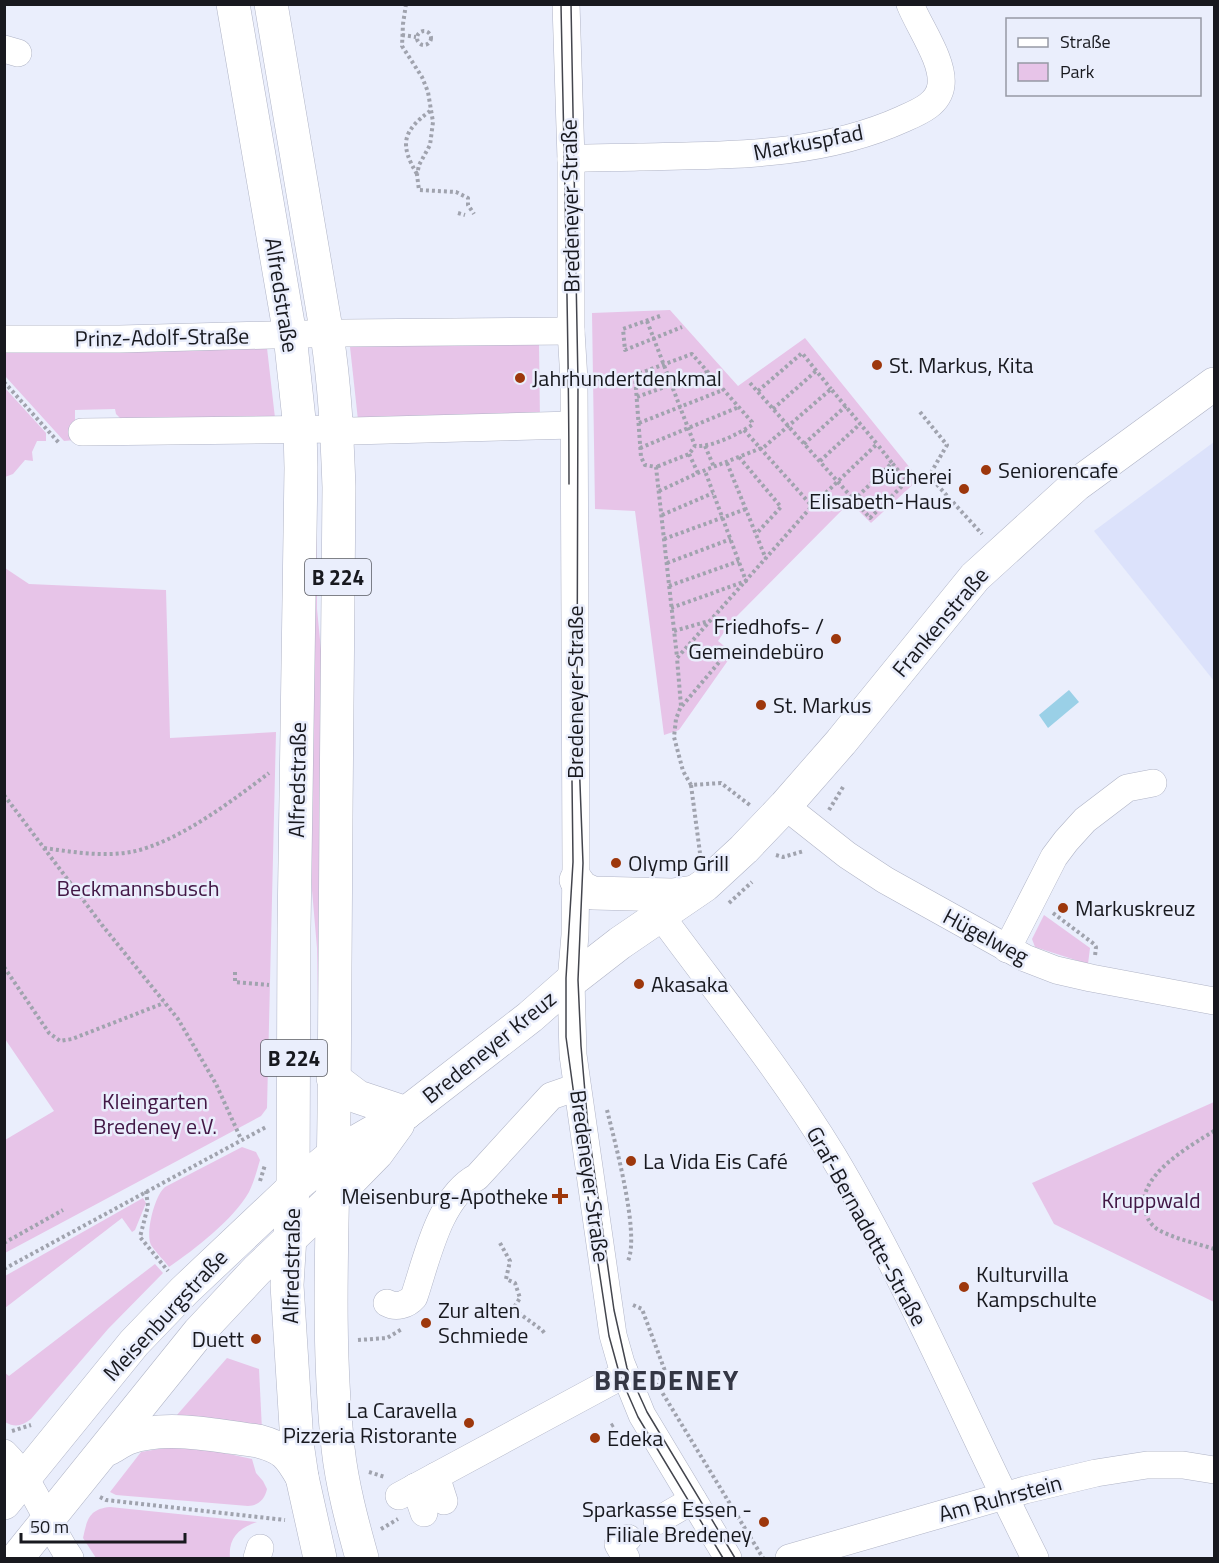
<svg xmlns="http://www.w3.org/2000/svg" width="1219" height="1563" font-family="'Titillium Web',sans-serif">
<rect width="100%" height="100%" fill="#eaeefc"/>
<!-- built -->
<path fill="#dce2fb" d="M1214,442V681L1094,531Z"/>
<!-- green -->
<g fill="#e7c4e8">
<path d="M670,310L738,386L805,338L919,479L871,523L850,502L731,622L718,641L729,650L725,656L729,659L679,730L664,735L635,511L595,509L592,313Z"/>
<path d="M358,344H539L540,422L358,420L350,347Z"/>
<path d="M267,348L275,418L124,422L116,414L115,409L75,410V440L64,441L5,376V349Z"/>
<path d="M5,388L46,433V441H37L32,452L33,461L25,460L13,474L5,477Z"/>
<path d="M317,476V609L322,660L318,1004L317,948L310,867Z"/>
<path d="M5,568L29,584L166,590L170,738L276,732L267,1108L261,1116L5,1253V1140L54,1111L5,1039Z"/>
<path d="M1044,915L1090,948L1088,964L1035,947L1032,939Z"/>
<path d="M1214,1102V1302L1054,1224L1032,1183Z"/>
<path d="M242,1147L256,1152L260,1160C257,1170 254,1182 249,1192C233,1220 195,1249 169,1267C164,1260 156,1253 151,1245C145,1233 155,1195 165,1187Z"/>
<path d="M143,1198L146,1203L135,1230L132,1232L122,1218L5,1308V1276Z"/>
<path d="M155,1264L163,1273L108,1329L31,1419C22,1426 15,1428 5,1422V1373L9,1376Z"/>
<path d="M227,1358L259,1369L262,1430L169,1424Z"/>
<path d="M176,1446L197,1447L252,1459L256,1473L263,1481L267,1489C265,1499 258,1506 248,1506L116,1495L110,1492L141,1452Z"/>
<path d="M110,1507L257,1522C239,1528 228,1538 230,1558H96L83,1538C87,1521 88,1509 110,1507Z"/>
</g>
<!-- water -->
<path fill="#9ad0e7" d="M1069,690L1079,702L1048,728L1039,715Z"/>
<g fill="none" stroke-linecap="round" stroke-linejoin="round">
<defs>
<g id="minor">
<path d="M566,4L571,159V331L574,380L576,866L575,935L571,981L573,1055L613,1335L621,1363L642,1415L728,1558"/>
<path d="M4,49L18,53"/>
<path d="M571,159C593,157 616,158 639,157C728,155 819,157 903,119C919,112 939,104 941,85C944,61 919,27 910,4"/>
<path d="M4,339H120L344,333L571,331"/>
<path d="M82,432L337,429L352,431L573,425"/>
<path d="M785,806L847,855L885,880L1025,958L1056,970L1091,978L1214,1001"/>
<path d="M661,916C719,995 782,1072 833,1156C909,1283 968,1426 1035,1558"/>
<path d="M1007,949L1054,857L1066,841L1085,820L1127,788L1153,783"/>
<path d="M387,1303C396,1308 407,1305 414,1297C427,1259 439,1197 477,1177L551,1096L577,1087"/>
<path d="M4,1453C34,1482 47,1525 70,1558"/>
<path d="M436,1476L444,1501"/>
<path d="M415,1487L424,1513"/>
<path d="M399,1496L625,1374"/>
<path d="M657,1521L693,1500"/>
<path d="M257,1558L260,1548"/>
<path d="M626,1558L618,1544L628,1538"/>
<path d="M789,1558L1025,1490L1096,1473L1147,1465H1183L1214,1470"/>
</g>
<g id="major">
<path d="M233,4L290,335L300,429L301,468L294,928L293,1188L287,1285L297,1443L302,1477L320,1558"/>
<path d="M271,4L327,335C335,386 337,435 339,487C337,696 335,904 334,1113C333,1225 326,1336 338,1448C342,1485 352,1522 362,1558"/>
<path d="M576,880L582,888L593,893L672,895L694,892"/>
<path d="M333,1078L358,1097L406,1113"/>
<path d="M108,1449C114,1446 121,1441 128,1438C166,1424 219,1436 258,1441C284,1448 289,1454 302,1477"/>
<path d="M4,1503L134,1343L184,1291L293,1188L333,1155L406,1113L530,1017L571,981L620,943L705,885L744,849L785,806L841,742L975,577L1076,485L1214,384"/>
<path d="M17,1558L199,1332L257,1270L332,1199L377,1153L398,1124"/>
</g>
</defs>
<!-- minor casing -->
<use href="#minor" stroke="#b0b4c6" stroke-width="28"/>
<!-- major casing -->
<use href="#major" stroke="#b0b4c6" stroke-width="34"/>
<!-- path -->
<g stroke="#a0a3ae" stroke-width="4" stroke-dasharray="3 3" stroke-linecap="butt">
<path d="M406,4L403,24L402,46L422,77L428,92L433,122L430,145L419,165L417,175L419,190L456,192L468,198V205L474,214"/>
<circle cx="424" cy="38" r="7"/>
<path d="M402,35L416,37"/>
<path d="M417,174C399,144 403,131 430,111"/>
<path d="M458,213L465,215"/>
<path d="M660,316L623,329L625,350L682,327"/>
<path d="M647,321L695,446"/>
<path d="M635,375L641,457L645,465L656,467L677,657"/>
<path d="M598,379L625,375H635L692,354L752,422V425C736,435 713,447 695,446L689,454L656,467"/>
<path d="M4,382L60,444"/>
<path d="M750,383L854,500L892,463L877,444"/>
<path d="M758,391L802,353L831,389"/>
<path d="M637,397L707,372"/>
<path d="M773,409L816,371"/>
<path d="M920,412L947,445L929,476L982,534"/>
<path d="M639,423L723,390"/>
<path d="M744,430L812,506"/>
<path d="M804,444L846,406"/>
<path d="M705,446L714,467"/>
<path d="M640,448L739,407"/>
<path d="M689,454L698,473"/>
<path d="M739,457L781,507L756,534"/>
<path d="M820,461L860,424"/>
<path d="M727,463L766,559"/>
<path d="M659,491L698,473L764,447L831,389L877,444L812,506L677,658L681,706L676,719L674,737L683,771L691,785L721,783L751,806"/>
<path d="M854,500L870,518L907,481L892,463"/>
<path d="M662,515L713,493"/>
<path d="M664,539L746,509"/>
<path d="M667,563L731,539"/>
<path d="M669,586L739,561"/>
<path d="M671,608L746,581L705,471"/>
<path d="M674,631L709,621"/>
<path d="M682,706L721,660"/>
<path d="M691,785L700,853"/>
<path d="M4,795L102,925L178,1019L216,1084L241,1139"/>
<path d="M829,810L843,787"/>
<path d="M44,848C73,852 102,857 131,852C177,843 232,801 269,773"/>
<path d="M776,855L783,857L804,851"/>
<path d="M729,903L752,882"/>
<path d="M1053,913L1094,944L1096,947L1095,956"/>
<path d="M4,967L49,1033L60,1041L72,1039L164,1003"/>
<path d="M235,972V982L269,985"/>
<path d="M607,1110C615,1143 640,1233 628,1261"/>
<path d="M1214,1131C1190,1146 1136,1176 1145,1210C1147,1218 1150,1224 1157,1229C1174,1239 1196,1243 1214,1249"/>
<path d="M260,1181L265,1165"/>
<path d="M146,1191L148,1206L140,1237L168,1271"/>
<path d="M4,1243L63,1210"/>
<path d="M500,1243L510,1261L506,1279L515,1283L520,1298L513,1309L542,1330L546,1335"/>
<path d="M4,1269L266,1127"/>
<path d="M633,1305L642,1309L665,1371L657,1384L763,1558"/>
<path d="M358,1340L387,1338L402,1329"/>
<path d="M611,1426L616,1423"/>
<path d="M12,1431L31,1425"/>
<path d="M369,1472L385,1477"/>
<path d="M100,1497L106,1500L285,1520"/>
<path d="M381,1529L398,1519"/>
</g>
<!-- minor -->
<use href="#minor" stroke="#fff" stroke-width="27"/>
<!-- major -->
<use href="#major" stroke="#fff" stroke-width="33"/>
<!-- tram -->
<g stroke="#43454d" stroke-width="1.5">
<path d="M561,4C564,164 569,324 569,484"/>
<path d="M571,4L578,382L577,705L583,863L578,980L581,1046L588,1127L614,1310L627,1368L647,1412L735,1558"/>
<path d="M572,781L573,862L566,978V1037L585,1176"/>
<path d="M588,1197L609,1336L620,1376L638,1417L723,1558"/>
</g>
</g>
<!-- markers -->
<g fill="#9d370c" stroke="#eaeefc" stroke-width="2">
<circle cx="877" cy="365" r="6"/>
<circle cx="520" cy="378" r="6"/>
<circle cx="986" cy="470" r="6"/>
<circle cx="964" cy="489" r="6"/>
<circle cx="836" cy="639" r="6"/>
<circle cx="761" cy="705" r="6"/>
<circle cx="616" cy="863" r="6"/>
<circle cx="1063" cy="908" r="6"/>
<circle cx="639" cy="984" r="6"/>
<circle cx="631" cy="1161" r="6"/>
<path d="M557 1187h6v6h6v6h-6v6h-6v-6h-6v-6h6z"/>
<circle cx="964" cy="1287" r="6"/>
<circle cx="426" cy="1323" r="6"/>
<circle cx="256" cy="1339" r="6"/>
<circle cx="469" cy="1423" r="6"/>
<circle cx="595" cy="1438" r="6"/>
<circle cx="764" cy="1522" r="6"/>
</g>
<g text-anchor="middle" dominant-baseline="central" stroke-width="5" stroke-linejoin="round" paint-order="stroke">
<!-- shield labels -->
<g fill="#eaeefc" stroke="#575961" stroke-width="1.5">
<rect x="305" y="559" width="66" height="36" rx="4.5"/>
<rect x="261" y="1040" width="66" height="36" rx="4.5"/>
</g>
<g font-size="21" font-weight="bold" fill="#18191f">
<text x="338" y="577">B 224</text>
<text x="294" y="1058">B 224</text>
</g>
<!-- street labels -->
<g font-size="22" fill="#18191f" stroke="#eaeefc">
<text transform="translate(808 142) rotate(-11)">Markuspfad</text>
<text transform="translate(570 206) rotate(-91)">Bredeneyer Straße</text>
<text transform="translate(282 295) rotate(81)">Alfredstraße</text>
<text transform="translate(162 337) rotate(-1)">Prinz-Adolf-Straße</text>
<text transform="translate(940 622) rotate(-50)">Frankenstraße</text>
<text transform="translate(575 692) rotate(-90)">Bredeneyer Straße</text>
<text transform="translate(297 780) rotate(-89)">Alfredstraße</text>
<text transform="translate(986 936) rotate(28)">Hügelweg</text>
<text transform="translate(489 1047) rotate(-39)">Bredeneyer Kreuz</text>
<text transform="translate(590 1176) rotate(82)">Bredeneyer Straße</text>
<text transform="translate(867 1226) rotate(61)">Graf-Bernadotte-Straße</text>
<text transform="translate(291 1266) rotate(-89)">Alfredstraße</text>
<text transform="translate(165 1315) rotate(-47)">Meisenburgstraße</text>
<text transform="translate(1000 1498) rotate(-15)">Am Ruhrstein</text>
</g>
<!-- poi labels -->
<g font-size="22" fill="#18191f" stroke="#eaeefc" text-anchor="start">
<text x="889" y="365">St. Markus, Kita</text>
<text x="532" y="378">Jahrhundertdenkmal</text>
<text x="998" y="470">Seniorencafe</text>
<text x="952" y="476" text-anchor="end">Bücherei<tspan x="952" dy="25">Elisabeth-Haus</tspan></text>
<text x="824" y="626" text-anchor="end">Friedhofs- /<tspan x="824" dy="25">Gemeindebüro</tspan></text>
<text x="773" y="705">St. Markus</text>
<text x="628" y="863">Olymp Grill</text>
<text x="1075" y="908">Markuskreuz</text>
<text x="651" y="984">Akasaka</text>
<text x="643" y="1161">La Vida Eis Café</text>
<text x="548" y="1196" text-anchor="end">Meisenburg-Apotheke</text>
<text x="976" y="1274">Kulturvilla<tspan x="976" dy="25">Kampschulte</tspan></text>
<text x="438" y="1310">Zur alten<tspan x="438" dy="25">Schmiede</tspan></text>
<text x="244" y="1339" text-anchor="end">Duett</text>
<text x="457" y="1410" text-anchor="end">La Caravella<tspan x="457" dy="25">Pizzeria Ristorante</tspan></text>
<text x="607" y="1438">Edeka</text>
<text x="752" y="1509" text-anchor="end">Sparkasse Essen -<tspan x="752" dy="25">Filiale Bredeney</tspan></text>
</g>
<!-- park labels -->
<g font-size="22" fill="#421745" stroke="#eaeefc">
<text x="138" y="888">Beckmannsbusch</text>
<text x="155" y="1101">Kleingarten<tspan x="155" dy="25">Bredeney e.V.</tspan></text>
<text x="1151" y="1200">Kruppwald</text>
</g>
<!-- district labels -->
<g font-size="28" font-weight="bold" letter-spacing="1.5" fill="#343745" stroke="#eaeefc">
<text x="667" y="1379">BREDENEY</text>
</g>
</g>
<!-- border -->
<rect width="1219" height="1563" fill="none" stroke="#18191f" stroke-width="12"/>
<!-- legend -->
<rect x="1006" y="18" width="195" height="78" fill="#eaeefc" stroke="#9699a4" stroke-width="1.5"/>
<rect x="1018" y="38" width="30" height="9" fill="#ffffff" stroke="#9699a4" stroke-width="1.5"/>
<text x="1060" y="48" font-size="18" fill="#18191f">Straße</text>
<rect x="1018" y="63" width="30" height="18" fill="#e7c4e8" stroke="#9699a4" stroke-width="1.5"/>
<text x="1060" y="78" font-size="18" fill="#18191f">Park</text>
<!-- scale -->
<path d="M21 1533v9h164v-9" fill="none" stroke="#18191f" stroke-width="3"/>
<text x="30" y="1533" font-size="18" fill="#18191f" stroke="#eaeefc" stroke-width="4.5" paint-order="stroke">50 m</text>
</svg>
